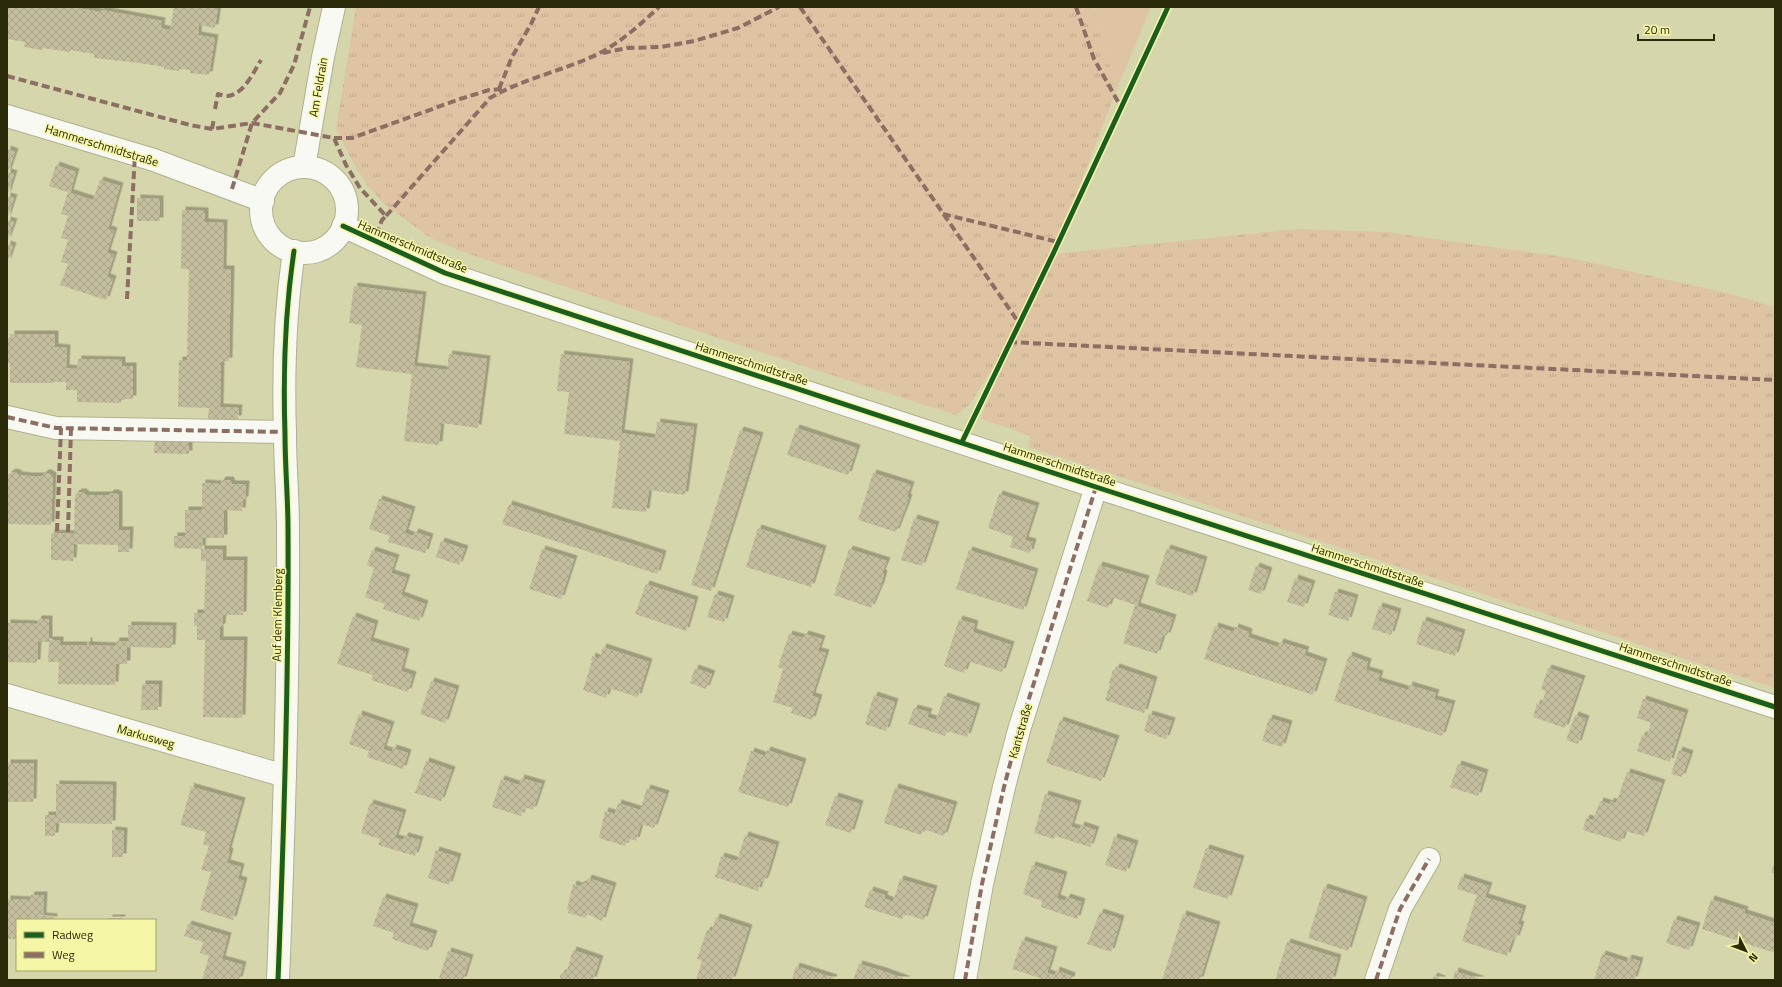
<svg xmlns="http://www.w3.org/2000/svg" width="1782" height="987" font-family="'Titillium Web',sans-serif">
<defs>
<pattern id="park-tufts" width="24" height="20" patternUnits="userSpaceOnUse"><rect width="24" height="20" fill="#dfc4a4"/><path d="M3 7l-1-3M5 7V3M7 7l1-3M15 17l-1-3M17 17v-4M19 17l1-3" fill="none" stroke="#c0a88c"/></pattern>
<pattern id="building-cross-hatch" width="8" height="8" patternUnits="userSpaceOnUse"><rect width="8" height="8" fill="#c3be9d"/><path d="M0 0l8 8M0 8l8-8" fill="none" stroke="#a8a386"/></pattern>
<filter id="shadow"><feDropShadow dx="3.5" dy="-3.5" stdDeviation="0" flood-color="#0004"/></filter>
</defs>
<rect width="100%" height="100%" fill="#d6d6ac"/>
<!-- grass -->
<path fill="#dfc4a4" d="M1092,7H1151L1117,89Z"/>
<!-- park -->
<path fill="url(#park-tufts)" d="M356,7H1092L1117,89L1053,254L1297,229L1387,232L1571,258L1731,294L1775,307V688L1028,447L1031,436L981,419L1008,344L969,405L956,415L760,352L460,251L429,237L383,203L368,186L355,166L336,129Z"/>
<!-- building -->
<g fill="url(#building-cross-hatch)" filter="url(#shadow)">
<path d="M7,7H71L101,12L102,10L162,21L161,28L170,30L174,7H218L215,28L199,25L198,35L215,38L209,75L190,73V70L179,69V71L164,69V67L140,63L94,58V54L70,50V52L43,48L42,50L24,47L25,42L7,39Z"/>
<path d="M7,149L15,152L8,172L14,174L7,196Z"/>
<path d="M56,165L76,172L70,193L49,186Z"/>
<path d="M100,180L120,186L108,229L114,231L107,253L114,255L107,277L113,279L106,300L60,285L68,264L61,262L68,240L61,238L68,216L61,214L68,192L93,200Z"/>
<path d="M7,196L14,198L7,219Z"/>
<path d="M137,198L160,199V221H137Z"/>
<path d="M182,210L205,211V222L224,223L223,269H231L229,361L221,362L220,407L239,408L238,419H208L209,408L178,407L179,360H187L189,269H181Z"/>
<path d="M7,220L14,222L7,241Z"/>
<path d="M7,244L13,246L7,263Z"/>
<path d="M354,286L423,295L414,366L447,370L449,354L487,359L478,428L441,423L439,445L404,441L412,374L356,367L362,325L349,323Z"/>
<path d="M11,334H55V347L67,348L66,368L77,369L78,359L122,360V366H133V399H122L121,403L77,402V390H66V382H54V383H10V363H7V338H11Z"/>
<path d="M561,354L630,362L621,433L655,438L657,422L694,427L685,495L649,490L646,512L612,508L620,441L564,434L569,392L557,391Z"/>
<path d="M796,428L857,448L848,475L787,455Z"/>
<path d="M740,430L760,436L711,591L691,585Z"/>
<path d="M155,439H189V454L154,453Z"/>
<path d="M12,472L17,473L19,475L30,476H42L45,473H48L53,476L51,525L7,524L8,475Z"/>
<path d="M873,473L911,485L907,497L909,498L905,509L896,532L858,520Z"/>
<path d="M222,480H230L232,484H246L245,500H243L242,511L224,510V538H203L202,549H223V560H244L243,615H223L222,627H220V640H244L242,718L203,717L205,640H197V626H194V613H204L206,561H201V549L174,548V536H185V510H202V483L220,484Z"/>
<path d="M79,492H83L86,495H109L111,493H115L119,495V530H130L129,552H118V545L74,544L73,561L51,560V533L74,534L75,494Z"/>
<path d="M999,494L1036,506L1025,540L1033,542L1030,553L1010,547L1013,537L988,528Z"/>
<path d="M379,499L412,510L405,533L413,536L415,532L430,537L425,553L388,542L390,536L369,529Z"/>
<path d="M509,504L663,554L657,574L502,524Z"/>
<path d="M914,518L936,525L922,566L901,560Z"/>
<path d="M758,528L823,549L811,587L746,567Z"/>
<path d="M441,541L465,549L459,565L436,557Z"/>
<path d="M1167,548L1204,560L1193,596L1155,584Z"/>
<path d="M542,549L574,559L561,599L529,589Z"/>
<path d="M849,549L887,561L882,573L884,574L881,585L871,608L834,595Z"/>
<path d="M372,550L396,558L391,573L407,578L401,595L425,604L419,621L383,609L385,604L365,597L374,568L367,565Z"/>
<path d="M969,550L1035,572L1023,610L956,589Z"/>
<path d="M1099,565L1146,579L1137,606L1173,618L1167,636L1163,635L1157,654L1123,643L1135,605L1112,597L1108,608L1087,601Z"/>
<path d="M1256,566L1269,571L1261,594L1248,590Z"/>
<path d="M1295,578L1312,584L1304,607L1287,602Z"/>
<path d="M646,584L695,600L686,631L635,614Z"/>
<path d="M1335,592L1355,598L1348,621L1328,615Z"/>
<path d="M715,594L731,599L724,622L707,617Z"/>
<path d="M1379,606L1398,612L1391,635L1372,629Z"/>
<path d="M353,616L375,624L370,641L406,652L401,671L413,675L408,692L371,680L373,675L337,664Z"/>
<path d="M38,619H49V640H60V645H87V641H89V645L115,646L116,641H128V625L173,626L172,648L127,647V664H116L115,685L58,684L59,662H48L49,642H38L37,663L7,662V623L37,624Z"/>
<path d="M959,619L975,624L973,632L1011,645L1002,672L968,661L964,673L944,666Z"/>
<path d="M1423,620L1462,633L1455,656L1416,644Z"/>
<path d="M1215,626L1234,632L1235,627L1249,632L1248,637L1278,647L1280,642L1306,650L1304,655L1324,662L1313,695L1204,659Z"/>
<path d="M789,634L803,638L805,634L822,639L818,651L826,653L812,696L819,698L812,720L791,713L793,708L773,702L783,669L778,667Z"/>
<path d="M603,647L649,662L638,697L609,688L606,698L583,690L592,661H591L592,656L599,659Z"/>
<path d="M1349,655L1368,662L1366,670L1380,674L1378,681L1408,690L1409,685L1436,693L1434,699L1452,704L1442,736L1334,701Z"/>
<path d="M1116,667L1154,680L1144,713L1105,700L1110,684L1109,683L1113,670H1115Z"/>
<path d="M695,668L712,674L706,689L690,683Z"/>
<path d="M1548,668L1582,679L1565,728L1533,717L1537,703L1541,705L1546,691L1541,689Z"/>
<path d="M431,681L456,689L445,723L420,714Z"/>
<path d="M142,684H159L158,710H141Z"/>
<path d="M874,695L895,702L886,731L865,724Z"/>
<path d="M944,696L977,707L967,737L947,731L945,736L908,724L914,708L929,712L927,717L936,720Z"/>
<path d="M1643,699L1685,713L1670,762L1637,751L1642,735L1647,736L1651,723L1637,718Z"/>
<path d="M359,714L391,725L383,749L392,752L393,748L408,753L403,769L367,757L369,751L349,744Z"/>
<path d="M1149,714L1172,721L1166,739L1144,731Z"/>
<path d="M1575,715L1586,719L1578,744L1566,740Z"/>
<path d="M1269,718L1289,724L1282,747L1262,741Z"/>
<path d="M1060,720L1116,739L1101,781L1046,763Z"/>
<path d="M767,750L803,762L788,807L738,792L751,751L765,756Z"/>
<path d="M1679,750L1690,754L1682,777L1671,774Z"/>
<path d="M426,761L452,770L441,801L415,793Z"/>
<path d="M7,763H34L33,802H7Z"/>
<path d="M1458,764L1485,773L1478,796L1450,787Z"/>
<path d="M1627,772L1662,783L1644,836L1625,831L1621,842L1583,830L1586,818L1593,820L1600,801L1610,804V801L1616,803Z"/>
<path d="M521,778L542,784L533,810L528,808L523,810L521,816L492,807L501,779L519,785Z"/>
<path d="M56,784L113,785L112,824L56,823L55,836H45V815H56Z"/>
<path d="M189,786L242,801L228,851L230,852L227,863L241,867L238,879L244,881L233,920L200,910L211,872L201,870L209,846L203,844L206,832L180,825L191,788Z"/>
<path d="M895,787L954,805L944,836L923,829L921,835L884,823Z"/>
<path d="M647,788L666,794L654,828L641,824L636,841L631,839L627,841L625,846L599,838L605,811L615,814L618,803L640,810Z"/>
<path d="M1045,794L1078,804L1071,827L1080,829L1081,825L1096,830L1090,847L1055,836L1054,839L1034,833Z"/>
<path d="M835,796L860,804L851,833L825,825Z"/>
<path d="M370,803L403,813L395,838L403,840L405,836L420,840L415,856L378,845L380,839L361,833Z"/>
<path d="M112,830L124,831L123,857H112Z"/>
<path d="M745,835L776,845L767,875L764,882L761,881L758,891L715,877L721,856L737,861Z"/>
<path d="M1114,837L1135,844L1126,872L1105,865Z"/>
<path d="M1206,848L1241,859L1228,899L1193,888Z"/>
<path d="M436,850L458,857L449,885L428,878Z"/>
<path d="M1775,862V874L1771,872Z"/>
<path d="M1032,865L1064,875L1057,898L1065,901L1067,897L1082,902L1077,919L1041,907L1042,901L1023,894Z"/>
<path d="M1461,877L1489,886L1485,897L1523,909L1518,924L1521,925L1516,939L1513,938L1507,956L1462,941L1477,895L1457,889Z"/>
<path d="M588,878L613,886L602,921L587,914L586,918L568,913L569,910H567L573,884L579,886L587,882Z"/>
<path d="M900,879L934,889L924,920L904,914L902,919L864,907L870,890L885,895L884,898L893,902Z"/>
<path d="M1324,887L1364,900L1348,951L1308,938Z"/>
<path d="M31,895H44L43,916L54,917V920L31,918V920H17V939H7V899L30,900Z"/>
<path d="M383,897L415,907L409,926L434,934L428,951L392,939L394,933L373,926Z"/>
<path d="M1711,899L1745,910L1744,913L1775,923V953L1702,929Z"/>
<path d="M1100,912L1121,919L1111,952L1087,944Z"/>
<path d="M1183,914L1217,925L1200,980H1162Z"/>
<path d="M716,917L749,928L740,956L732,980H696L702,961L697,959L702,944L707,930L712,931Z"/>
<rect x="109" y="918" width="13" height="2"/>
<path d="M1674,919L1697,926L1689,950L1666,943Z"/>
<path d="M188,924L228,936L222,959L243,965L239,980H202L209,956L200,953L203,942L184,936Z"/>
<path d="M1022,940L1054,950L1047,973L1055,975L1056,970L1072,976L1071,980H1039L1040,978L1012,969Z"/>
<path d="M1287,942L1338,958L1332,980H1275Z"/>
<path d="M573,950L600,959L593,980H559L561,974L567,971Z"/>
<path d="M448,951L470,958L463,980H444L439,978Z"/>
<path d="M1602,954L1627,962L1628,958L1640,961L1634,980H1594Z"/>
<path d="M859,964L883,971L908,980H853Z"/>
<path d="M796,966L834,978L833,980H792Z"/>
<path d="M1455,971L1482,980H1453Z"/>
<path d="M1434,976L1444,980H1432Z"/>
</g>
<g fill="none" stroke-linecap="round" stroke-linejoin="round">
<defs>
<g id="minor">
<path d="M7,116L154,160L263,201"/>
<path d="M304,167L323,57L334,7"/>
<circle cx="304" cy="210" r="43"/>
<path d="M343,226L445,273L1096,487L1775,707"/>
<path d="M7,417L56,428L285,432"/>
<path d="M7,695L285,776"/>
<path d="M278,980C284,830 289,680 288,529C288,498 285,466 285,434C283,373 285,311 294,251"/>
<path d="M965,980L982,884L1004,787L1019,730L1096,487"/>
<path d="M1376,980L1400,909L1429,859"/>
</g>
</defs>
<!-- minor casing -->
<use href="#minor" stroke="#b0b08e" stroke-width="24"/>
<!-- minor -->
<use href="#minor" stroke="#f9f9f3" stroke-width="22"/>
<!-- quiet -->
<g stroke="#8d6e63" stroke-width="4" stroke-dasharray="8 4" stroke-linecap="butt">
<path d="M800,7L1019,323"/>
<path d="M1076,7L1094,59L1121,107"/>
<path d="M603,53L627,48L661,47L694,41L738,28L779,7"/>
<path d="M7,76L190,125L212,129L252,123L334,138L346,165L360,188L386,216L382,220L374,240"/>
<path d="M499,89L512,57L531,24L539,7"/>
<path d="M215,109L218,94C221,95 225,96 227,96C244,95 254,71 261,60"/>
<path d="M212,129L214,118"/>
<path d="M334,138H352L460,99L489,90L502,89"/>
<path d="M232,189L252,123L280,93L294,65L310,7"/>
<path d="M943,214L1058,242"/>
<path d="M386,216L490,98C524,78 563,71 598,54C621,42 641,24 659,7"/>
<path d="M127,299L135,154"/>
<path d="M1009,342L1775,380"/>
<path d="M7,417L56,428L285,432"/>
<path d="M57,531L61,428"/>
<path d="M68,532L71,428"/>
<path d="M965,980L982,884L1004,787L1019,730L1096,487"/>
<path d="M1376,980L1400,909L1429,859"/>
</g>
<defs>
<g id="cycleway">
<path d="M343,226L445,273L1096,487L1775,707"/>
<path d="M962,442L1053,254L1168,7"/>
<path d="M278,980C284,830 289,680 288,529C288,498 285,466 285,434C283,373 285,311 294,251"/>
</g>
</defs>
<!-- cycleway casing -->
<use href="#cycleway" stroke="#f5f6a6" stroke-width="8"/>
<!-- cycleway -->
<use href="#cycleway" stroke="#1b5e20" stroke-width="5"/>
</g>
<g text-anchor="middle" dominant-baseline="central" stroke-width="3" stroke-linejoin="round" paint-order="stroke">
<!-- street labels -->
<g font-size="12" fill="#2a2908" stroke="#f5f6a6">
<text transform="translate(318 87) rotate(-80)">Am Feldrain</text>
<text transform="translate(102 145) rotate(17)">Hammerschmidtstraße</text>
<text transform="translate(413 246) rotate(23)">Hammerschmidtstraße</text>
<text transform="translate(752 363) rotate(18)">Hammerschmidtstraße</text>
<text transform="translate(1060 464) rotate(18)">Hammerschmidtstraße</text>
<text transform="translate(1368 565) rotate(18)">Hammerschmidtstraße</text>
<text transform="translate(277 615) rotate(-89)">Auf dem Klemberg</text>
<text transform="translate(1676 664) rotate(18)">Hammerschmidtstraße</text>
<text transform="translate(1020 731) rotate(-74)">Kantstraße</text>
<text transform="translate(146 736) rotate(16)">Markusweg</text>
</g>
</g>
<!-- border -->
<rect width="1782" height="987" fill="none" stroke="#2a2908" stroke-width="16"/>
<!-- legend -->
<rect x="16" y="919" width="140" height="52" fill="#f5f6a6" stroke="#a4a467"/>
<rect x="24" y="932" width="20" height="6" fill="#1b5e20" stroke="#a4a467"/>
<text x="52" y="939" font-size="12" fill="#2a2908">Radweg</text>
<rect x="24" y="952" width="20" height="6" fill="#8d6e63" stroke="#a4a467"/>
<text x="52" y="959" font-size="12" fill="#2a2908">Weg</text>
<!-- north arrow -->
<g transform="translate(1746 951) rotate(132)" stroke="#f5f6a6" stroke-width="3" paint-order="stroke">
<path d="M0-3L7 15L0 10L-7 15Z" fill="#2a2908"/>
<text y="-6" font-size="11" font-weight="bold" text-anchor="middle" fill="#2a2908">N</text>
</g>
<!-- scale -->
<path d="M1638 34v6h76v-6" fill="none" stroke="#2a2908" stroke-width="2"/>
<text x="1644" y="34" font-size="12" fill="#2a2908" stroke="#f5f6a6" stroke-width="3" paint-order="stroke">20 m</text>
</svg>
